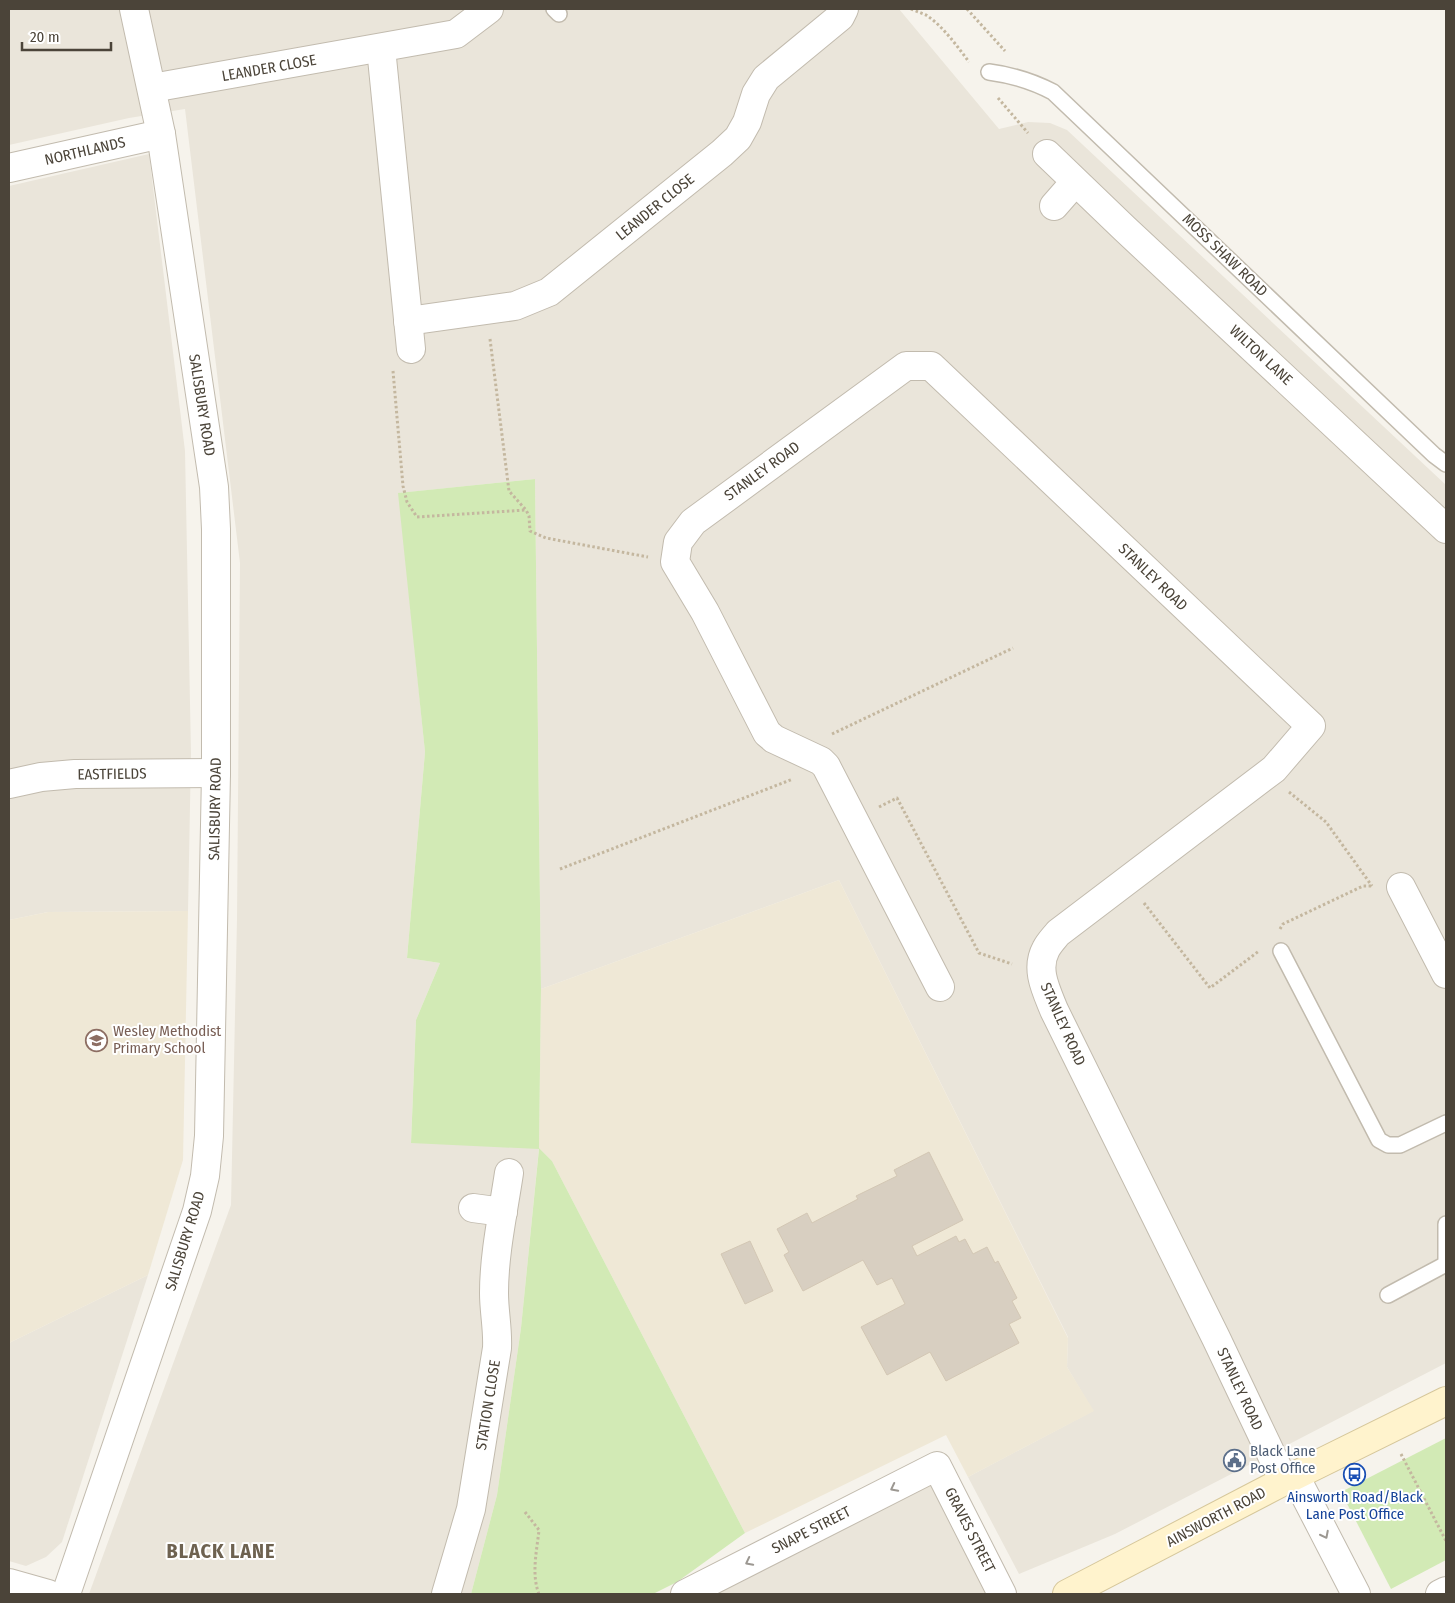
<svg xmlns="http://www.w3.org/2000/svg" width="1455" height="1603" font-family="'Fira Sans Condensed',sans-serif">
<rect width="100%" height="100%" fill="#f6f3ec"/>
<!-- residential -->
<g fill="#eae5da">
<path d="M9,9H899L999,129L1028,122L1050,123L1067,130L1446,485V1363L1115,1534L1019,1574L968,1477L1093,1411L1067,1367L1068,1337L839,880L541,989L535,479L399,493L425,752L407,958L440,963L416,1020L411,1142L539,1148L521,1328L497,1495L471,1594H89L231,1205L237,919L240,563L185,109L129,118L9,145Z"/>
<path d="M149,154L185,451L191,753L188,911L48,912L9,920V186Z"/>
<path d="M148,1275L62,1542L46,1557L26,1566L9,1561V1343Z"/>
<path d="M936,1473L995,1594H710Z"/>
</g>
<!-- education -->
<g fill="#efe8d6">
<path d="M839,880L1068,1338L1067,1367L1094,1411L968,1477L946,1435L745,1533L552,1161L539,1148L541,989Z"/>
<path d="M188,911L183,1160L148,1275L9,1343V920L48,912Z"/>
</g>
<!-- green -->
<g fill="#d2eab5">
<path d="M535,479L541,989L539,1148L552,1161L745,1533L677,1582L653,1594H471L497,1495L521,1328L539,1149L411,1143L416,1020L440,963L407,958L425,752L398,493Z"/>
<path d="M1446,1438V1560L1391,1589L1341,1492Z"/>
</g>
<!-- building -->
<g fill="#d8cfc1" stroke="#d3c7b4">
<path d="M929,1152L963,1220L912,1246L917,1256L956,1236L959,1242L965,1239L973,1254L987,1247L995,1263L998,1261L1017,1298L1012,1301L1021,1318L1009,1324L1019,1343L946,1381L930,1352L887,1375L861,1327L905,1304L892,1278L877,1285L863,1260L803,1291L784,1255L789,1252L777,1229L807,1213L812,1223L858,1199L856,1196L897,1176L894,1170Z"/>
<path d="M750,1241L773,1291L745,1304L721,1254Z"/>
</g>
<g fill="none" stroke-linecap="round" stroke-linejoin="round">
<defs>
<g id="service">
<path d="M554,9L559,14"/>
<path d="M989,72C1012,75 1032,81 1053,92L1434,455L1446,464"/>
<path d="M1281,951L1379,1140L1388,1145H1400L1446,1123"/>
<path d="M1446,1224V1265"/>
<path d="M1388,1295L1446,1264"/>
</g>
<g id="minor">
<path d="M381,48L411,349"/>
<path d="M152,88L456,34L489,9"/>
<path d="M1047,154L1124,228L1446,529"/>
<path d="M9,168L161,134"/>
<path d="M1054,206L1075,182"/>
<path d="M408,321L515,306L549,292L722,153L738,138L747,122L756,94L766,78L840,17L844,9"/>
<path d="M9,784L41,777L75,774L216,773"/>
<path d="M1401,887L1446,974"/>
<path d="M940,987L826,766L821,761L774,739L767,733L705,612L675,562L678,542L693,522L906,366H931L1311,726L1274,769L1058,933C1054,938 1049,943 1046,949C1035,969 1046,990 1054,1010L1216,1338L1284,1481"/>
<path d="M473,1208L503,1212"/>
<path d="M1295,1476L1356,1594"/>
<path d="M9,1583L48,1594"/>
<path d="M66,1594L197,1211L205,1176L209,1136L216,773V529L214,487L161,134L134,9"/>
<path d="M446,1594L471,1509L497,1348C498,1329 494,1312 494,1293C494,1254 503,1213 509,1173"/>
<path d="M685,1594L937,1466L1002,1594"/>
<path d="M1440,1594L1446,1591"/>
</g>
<path id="secondary" d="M1067,1594L1284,1481L1446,1401"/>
</defs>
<!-- service casing -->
<use href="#service" stroke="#c2bbae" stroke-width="18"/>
<!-- minor casing -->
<use href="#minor" stroke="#c2bbae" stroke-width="30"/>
<!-- secondary casing -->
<use href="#secondary" stroke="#d6c79b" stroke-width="30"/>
<!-- path -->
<g stroke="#c4b79f" stroke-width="3" stroke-dasharray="2.5 2.5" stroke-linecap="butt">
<path d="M911,9C916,11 921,13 926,15C943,26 957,46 969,62"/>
<path d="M967,9L1005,51"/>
<path d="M998,98L1028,133"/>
<path d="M490,339L509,491L526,510L529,516L530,531L546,538L648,557"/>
<path d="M393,371L403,486L407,502L417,517L526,510"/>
<path d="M832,734L1013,648"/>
<path d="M1289,792L1326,822L1372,886"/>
<path d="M879,807L897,798L979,953L1012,964"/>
<path d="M560,869L793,779"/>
<path d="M1144,903L1210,988L1259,951"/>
<path d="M1280,929L1283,924L1363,886H1372"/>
<path d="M1401,1454L1446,1541"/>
<path d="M525,1512L539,1530C537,1550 531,1574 539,1594"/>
</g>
<!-- service -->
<use href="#service" stroke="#fff" stroke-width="15"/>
<!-- minor -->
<use href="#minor" stroke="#fff" stroke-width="28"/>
<!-- secondary -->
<use href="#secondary" stroke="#fff3cd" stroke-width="28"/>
</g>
<!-- one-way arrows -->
<defs><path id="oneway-chevron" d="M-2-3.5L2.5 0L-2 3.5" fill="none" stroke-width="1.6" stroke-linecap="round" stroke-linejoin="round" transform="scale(1.25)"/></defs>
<g stroke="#9c9892">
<use href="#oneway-chevron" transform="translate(894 1488) rotate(153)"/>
<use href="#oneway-chevron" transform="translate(1325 1535) rotate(63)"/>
<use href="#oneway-chevron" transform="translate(749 1562) rotate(153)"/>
</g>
<!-- icons -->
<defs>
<symbol id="school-ring" viewBox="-11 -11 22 22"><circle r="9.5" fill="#fff" stroke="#8d6e63" stroke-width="1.5"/><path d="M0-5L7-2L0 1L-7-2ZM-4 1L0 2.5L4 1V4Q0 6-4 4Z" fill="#8d6e63"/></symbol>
<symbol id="civic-ring" viewBox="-11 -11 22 22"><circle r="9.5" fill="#fff" stroke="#5c6f8a" stroke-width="1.5"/><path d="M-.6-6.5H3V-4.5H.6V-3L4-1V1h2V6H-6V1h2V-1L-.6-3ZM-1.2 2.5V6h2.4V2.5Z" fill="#5c6f8a"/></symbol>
<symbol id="bus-ring" viewBox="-11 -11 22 22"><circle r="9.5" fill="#fff" stroke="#1a4fb4" stroke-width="1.5"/><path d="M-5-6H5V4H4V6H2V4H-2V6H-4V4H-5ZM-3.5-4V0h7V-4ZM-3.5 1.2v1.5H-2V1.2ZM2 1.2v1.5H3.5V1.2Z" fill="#1a4fb4"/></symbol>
</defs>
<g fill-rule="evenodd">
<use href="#school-ring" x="84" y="1028" width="25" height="25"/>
<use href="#civic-ring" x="1222" y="1448" width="25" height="25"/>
<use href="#bus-ring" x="1342" y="1462" width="25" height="25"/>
</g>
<g text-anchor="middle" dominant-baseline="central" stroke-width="4" stroke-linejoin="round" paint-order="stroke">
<!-- street labels -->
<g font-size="15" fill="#4b4439" stroke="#fff">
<text transform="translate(269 68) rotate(-10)">LEANDER CLOSE</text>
<text transform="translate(85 151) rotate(-13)">NORTHLANDS</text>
<text transform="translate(655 207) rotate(-39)">LEANDER CLOSE</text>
<text transform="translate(1225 255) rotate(44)">MOSS SHAW ROAD</text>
<text transform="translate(1261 355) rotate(43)">WILTON LANE</text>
<text transform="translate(202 405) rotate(81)">SALISBURY ROAD</text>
<text transform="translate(762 471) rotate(-36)">STANLEY ROAD</text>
<text transform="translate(1153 577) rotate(44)">STANLEY ROAD</text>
<text transform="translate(112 774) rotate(-1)">EASTFIELDS</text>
<text transform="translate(215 809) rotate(-89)">SALISBURY ROAD</text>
<text transform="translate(1063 1024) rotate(66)">STANLEY ROAD</text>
<text transform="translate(185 1241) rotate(-73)">SALISBURY ROAD</text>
<text transform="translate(1240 1389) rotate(65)">STANLEY ROAD</text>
<text transform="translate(488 1405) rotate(-81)">STATION CLOSE</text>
<text transform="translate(1216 1517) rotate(-28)">AINSWORTH ROAD</text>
<text transform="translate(811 1530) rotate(-27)">SNAPE STREET</text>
<text transform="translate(970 1530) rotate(63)">GRAVES STREET</text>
</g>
<!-- education labels -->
<g font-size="15" fill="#785e54" stroke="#fff" text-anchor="start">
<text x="113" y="1031">Wesley Methodist<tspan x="113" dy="17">Primary School</tspan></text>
</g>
<!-- service labels -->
<g font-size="15" fill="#4e5e75" stroke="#fff" text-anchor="start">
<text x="1250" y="1451">Black Lane<tspan x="1250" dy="17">Post Office</tspan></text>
</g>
<!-- transit labels -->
<g font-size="15" fill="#164399" stroke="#fff">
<text x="1355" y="1497">Ainsworth Road/Black<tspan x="1355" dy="17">Lane Post Office</tspan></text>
</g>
<!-- district labels -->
<g font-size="20" font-weight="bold" letter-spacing="1" fill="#6e6250" stroke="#fff">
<text x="221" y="1551">BLACK LANE</text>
</g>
</g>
<!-- border -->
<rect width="1455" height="1603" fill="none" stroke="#4b4439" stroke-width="20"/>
<!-- scale -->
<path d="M22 42v8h89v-8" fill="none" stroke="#4b4439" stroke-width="2.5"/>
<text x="30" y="42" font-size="15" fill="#4b4439" stroke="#ffffff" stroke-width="4" paint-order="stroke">20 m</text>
</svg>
